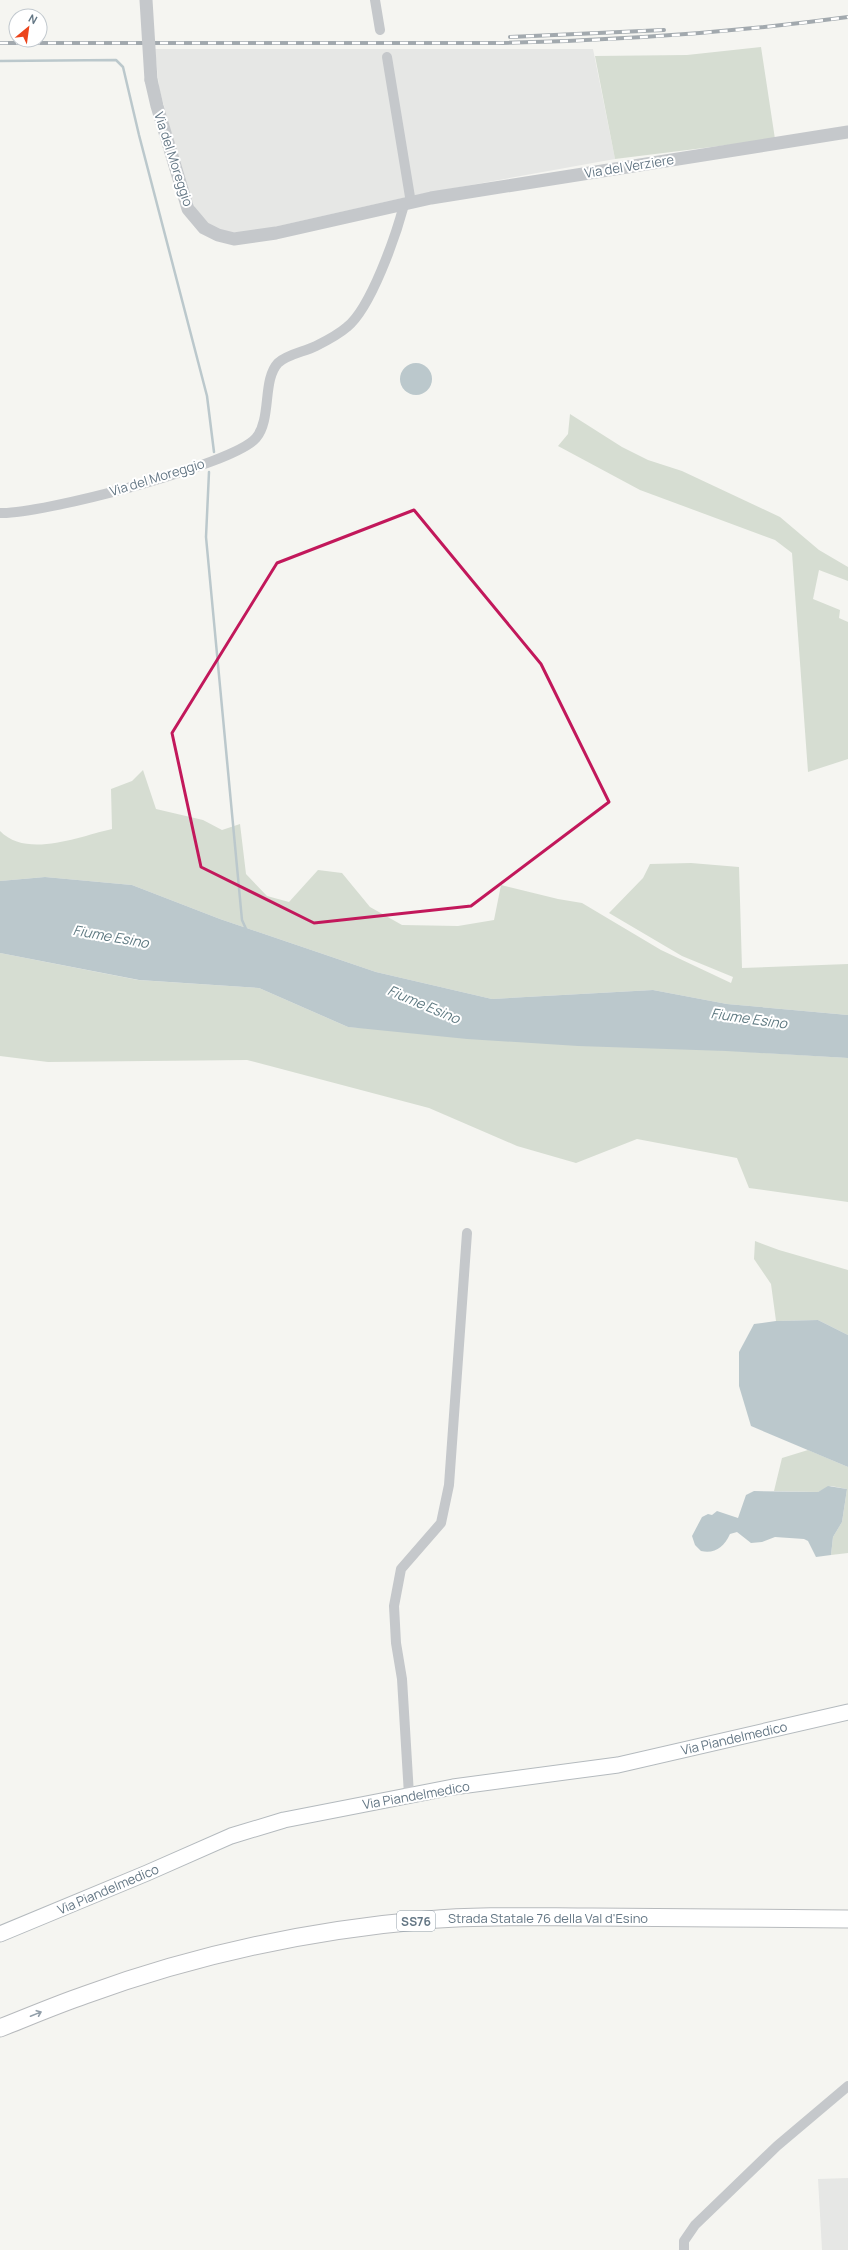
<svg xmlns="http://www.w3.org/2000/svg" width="848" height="2250" font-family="Manrope,sans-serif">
<rect width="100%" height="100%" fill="#f5f5f1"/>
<!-- built -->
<g fill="#e6e7e5">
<path d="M155,49H593L615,159L416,195L247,233L225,232L207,225L195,208L185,181L159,88Z"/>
<path d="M848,2178V2250H822L818,2179Z"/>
</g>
<!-- green -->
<g fill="#d6ddd2">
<path d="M761,47L775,139L615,159L595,56L687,55Z"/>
<path d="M570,414L622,447L648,460L682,471L780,517L819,550L848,567V581L819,570L813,599L840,610L839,618L848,622V759L808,772L792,553L775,540L640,490L558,446L568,434Z"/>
<path d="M143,770L156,809L203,820L222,830L240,824L246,874L267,896L289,902L318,870L342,873L370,907L402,925L458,926L494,920L501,885L558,899L582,903L661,950L731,983L733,977L682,956L609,913L643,878L650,864L691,863L739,867L742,968L848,964V1015L727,1004L653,990L492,999L376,972L220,919L132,885L45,877L0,881V831C27,859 80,836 112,829L111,789L132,781Z"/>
<path d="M0,953L138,980L259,988L348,1027L848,1058V1202L749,1188L737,1158L637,1139L576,1163L517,1146L429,1108L247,1060L48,1062L0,1056Z"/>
<path d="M755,1241L779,1250L848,1270V1335L818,1320L776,1321L771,1284L754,1259Z"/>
<path d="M808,1450L848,1467V1553L831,1555L833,1537L842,1522L847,1489L831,1486L818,1492L774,1491L782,1458Z"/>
</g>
<!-- water -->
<g fill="#bbc8cc">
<circle cx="416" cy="379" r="16"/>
<path d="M45,877L132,885L220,919L376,972L492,999L653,990L727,1004L848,1015V1058L726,1051L578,1046L467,1039L348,1027L259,988L139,980L0,953V881Z"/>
<path d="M818,1320L848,1335V1467L751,1426L739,1386V1352L754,1324L776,1321Z"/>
<path d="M828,1486L847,1489L842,1522L833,1537L831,1555L816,1557L808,1541L804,1539L775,1537L762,1542L751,1543L737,1532L730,1534C724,1547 715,1554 701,1551L695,1545L692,1536L702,1517L708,1514L712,1515L717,1511L738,1518L746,1495L754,1491L818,1492Z"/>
</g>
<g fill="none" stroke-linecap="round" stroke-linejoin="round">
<!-- stream -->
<g stroke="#bbc8cc" stroke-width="2.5">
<path d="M0,61L116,60L123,67L139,135L207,396L214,452"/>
<path d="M209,472L206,537L242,920L247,931"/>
</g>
<defs>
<path id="secondary" d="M0,1934L147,1873L231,1836L284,1820L453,1787L618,1765L848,1712"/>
<path id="trunk" d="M0,2028C28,2017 56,2005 85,1995C194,1955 311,1930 427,1920C479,1915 539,1917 592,1917C677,1918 763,1918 848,1919"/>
</defs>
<!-- secondary casing -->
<use href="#secondary" stroke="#b4babe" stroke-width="17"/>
<!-- trunk casing -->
<use href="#trunk" stroke="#b7babd" stroke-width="19"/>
<!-- minor -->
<g stroke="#c5c8cb" stroke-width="10">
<path d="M375,0L380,30"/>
<path d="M387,57L411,203"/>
<path d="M0,513C38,515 233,465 256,438C272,419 262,380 278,363C288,354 304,352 316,346C326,341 339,334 347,327C371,308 396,235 404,205"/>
<path d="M409,1795L402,1679L396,1643L394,1606L401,1569L441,1523L449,1485L467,1233"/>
<path d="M684,2250V2241L695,2225L777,2146L848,2086"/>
</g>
<!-- tertiary -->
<path stroke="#c5c8cb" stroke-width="13" d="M151,80L157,106L188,209L204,228L218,235L234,239L276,233L431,198L848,132"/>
<!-- secondary -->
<use href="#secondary" stroke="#fff" stroke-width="15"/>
<!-- trunk -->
<use href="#trunk" stroke="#fff" stroke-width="17"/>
<defs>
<g id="rail">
<path d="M510,37L664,30"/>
<path d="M0,43H494C613,41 730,33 848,17"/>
</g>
</defs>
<!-- rail casing -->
<use href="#rail" stroke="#a2a9ae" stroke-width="4"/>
<!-- rail -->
<use href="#rail" stroke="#fff" stroke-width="2.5" stroke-dasharray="8" stroke-linecap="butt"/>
<!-- tertiary-bridge -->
<path stroke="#c5c8cb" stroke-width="13" d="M146,0L151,80"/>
</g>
<!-- one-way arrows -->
<defs><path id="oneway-shaft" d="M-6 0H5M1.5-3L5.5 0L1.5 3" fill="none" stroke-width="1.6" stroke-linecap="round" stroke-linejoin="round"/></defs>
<use stroke="#929fa9" href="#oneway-shaft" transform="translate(36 2014) rotate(-22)"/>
<!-- marked area -->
<path fill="none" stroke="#c2185b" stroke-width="3" stroke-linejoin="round" d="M414,510L541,664L609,802L471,906L314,923L201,867L172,733L277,563Z"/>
<g text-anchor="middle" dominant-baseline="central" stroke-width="4" stroke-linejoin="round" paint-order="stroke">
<!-- shield labels -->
<rect fill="#fff" stroke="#929fa9" stroke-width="1" x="397" y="1911" width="38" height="20" rx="3"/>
<g font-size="12" font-weight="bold" fill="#637684">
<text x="416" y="1921">SS76</text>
</g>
<!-- street labels -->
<g font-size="13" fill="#637684" stroke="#fff">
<text transform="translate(174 159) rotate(72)">Via del Moreggio</text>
<text transform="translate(629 166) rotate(-9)">Via del Verziere</text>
<text transform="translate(157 477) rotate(-17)">Via del Moreggio</text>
<text transform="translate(734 1738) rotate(-13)">Via Piandelmedico</text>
<text transform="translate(416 1795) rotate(-10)">Via Piandelmedico</text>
<text transform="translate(108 1889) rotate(-23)">Via Piandelmedico</text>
<text x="548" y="1918">Strada Statale 76 della Val d'Esino</text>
</g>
<!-- water labels -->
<g font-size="14" font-style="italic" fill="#5e7981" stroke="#fff">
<text transform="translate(111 936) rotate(10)">Fiume Esino</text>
<text transform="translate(424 1004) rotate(23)">Fiume Esino</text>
<text transform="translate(749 1018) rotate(8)">Fiume Esino</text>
</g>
</g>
<!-- north arrow -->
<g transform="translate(28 28) rotate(29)"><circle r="19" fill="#ffffff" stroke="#c1c8ce"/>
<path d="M0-3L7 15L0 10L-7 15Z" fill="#ec441b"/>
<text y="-6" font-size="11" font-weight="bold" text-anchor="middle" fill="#637684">N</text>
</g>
</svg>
